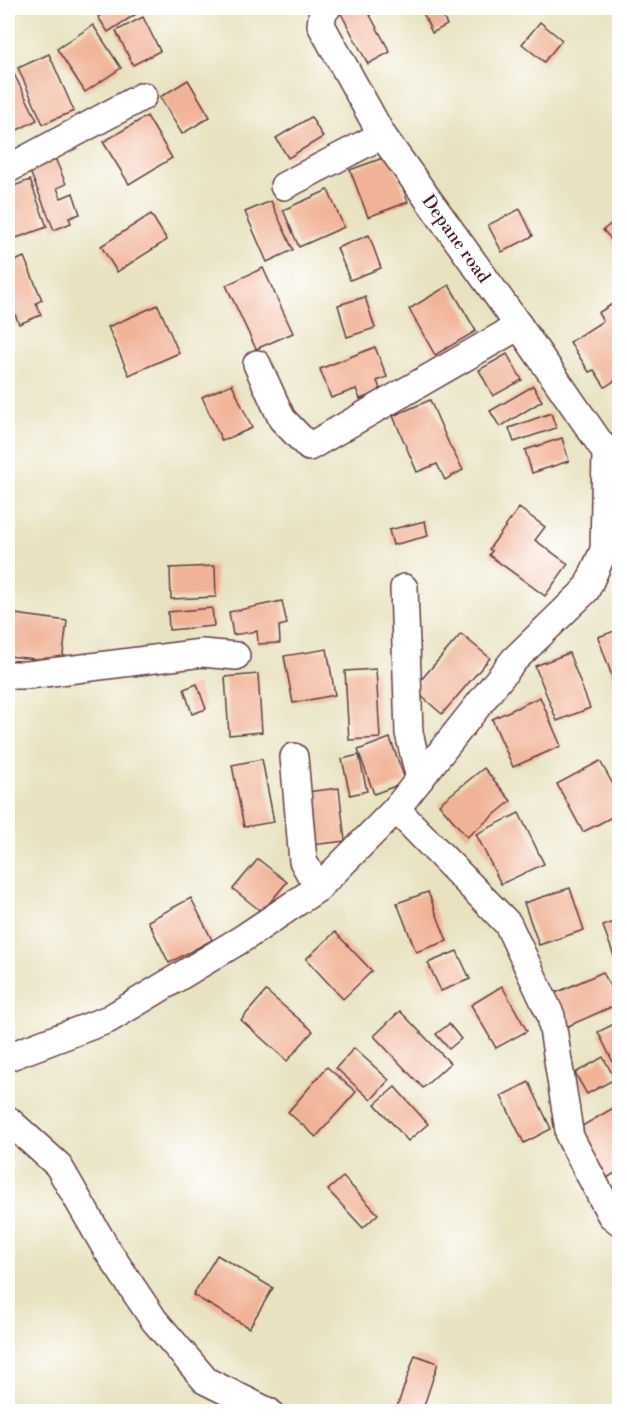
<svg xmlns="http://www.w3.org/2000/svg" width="627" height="1419" font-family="'Libre Bodoni',serif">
<rect width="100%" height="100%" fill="#fff"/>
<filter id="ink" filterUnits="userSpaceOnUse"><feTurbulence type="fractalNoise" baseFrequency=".0167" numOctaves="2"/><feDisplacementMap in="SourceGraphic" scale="12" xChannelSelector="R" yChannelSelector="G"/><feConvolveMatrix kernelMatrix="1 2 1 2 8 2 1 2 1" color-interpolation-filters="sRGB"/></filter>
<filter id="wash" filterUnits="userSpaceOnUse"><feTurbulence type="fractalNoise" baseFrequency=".008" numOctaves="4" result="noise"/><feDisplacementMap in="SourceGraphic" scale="24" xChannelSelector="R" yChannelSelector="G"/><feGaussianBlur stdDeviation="1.35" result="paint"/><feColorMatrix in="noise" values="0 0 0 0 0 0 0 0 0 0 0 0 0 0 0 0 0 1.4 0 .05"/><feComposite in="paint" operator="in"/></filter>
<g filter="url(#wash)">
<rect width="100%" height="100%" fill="#e8e2c0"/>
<g id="blocks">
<!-- building -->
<g fill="#f1b397">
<path d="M113,8H131L136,14L108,32L98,17Z"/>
<path d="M338,8H366L390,52L368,64Z"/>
<path d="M421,8H439L447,25L432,33Z"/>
<path d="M143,17L160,51L133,65L116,31Z"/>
<path d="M540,22L562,40L544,62L522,44Z"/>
<path d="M93,25L121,68L85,92L57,49Z"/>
<path d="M49,54L74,111L43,124L18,68Z"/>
<path d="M12,70L37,120L8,135V72Z"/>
<path d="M188,80L210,117L182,134L160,97Z"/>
<path d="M147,116L172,158L129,184L103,142Z"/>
<path d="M311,117L323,137L288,158L276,138Z"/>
<path d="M52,151L66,184L57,188L61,198L73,193L80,214L69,218L71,223L54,230L26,162Z"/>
<path d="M391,155L408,202L368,217L350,170Z"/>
<path d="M30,180L47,227L8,241V188Z"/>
<path d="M328,190L344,227L299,247L283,210Z"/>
<path d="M271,201L293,250L267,262L245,212Z"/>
<path d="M520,209L533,236L502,252L488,225Z"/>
<path d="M151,214L167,240L117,272L101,246Z"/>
<path d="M620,217V249L603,230Z"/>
<path d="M369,235L381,268L350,280L337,248Z"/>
<path d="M24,257L42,300L36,303L41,315L19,324L14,312L9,314L8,310V264Z"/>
<path d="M263,268L293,333L256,349L226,285Z"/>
<path d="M449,285L476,331L435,355L409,309Z"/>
<path d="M365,297L375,328L347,337L338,305Z"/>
<path d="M617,301L620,305V377L605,387L594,370L589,372L570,342L603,321L598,313Z"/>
<path d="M158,305L179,353L129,375L108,327Z"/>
<path d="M375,347L387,377L377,381L381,391L360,399L356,389L331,398L320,369Z"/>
<path d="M507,354L522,380L493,396L479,370Z"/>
<path d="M232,384L252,428L222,441L202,397Z"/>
<path d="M533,386L542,401L500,427L490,411Z"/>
<path d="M430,400L449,444L463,470L445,480L437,464L417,472L393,416Z"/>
<path d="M551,413L556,428L514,442L509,428Z"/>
<path d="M562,438L569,461L532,473L525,450Z"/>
<path d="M519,508L545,527L535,540L568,564L545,596L489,555L492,551L489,549Z"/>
<path d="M425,521L428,536L393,545L389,530Z"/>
<path d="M215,566L216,597L171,599L170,568Z"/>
<path d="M282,601L287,624L279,626L280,643L258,644L257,631L233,635L229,612Z"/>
<path d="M212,608L214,626L169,630L168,612Z"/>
<path d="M8,613L67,621L62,662L8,656Z"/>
<path d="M620,629V696H619L598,637Z"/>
<path d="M461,634L490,658L442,714L413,689Z"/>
<path d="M327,649L335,695L293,703L284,656Z"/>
<path d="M569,653L590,708L557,721L535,666Z"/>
<path d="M376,669L380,738L349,740L345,671Z"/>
<path d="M258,674L262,732L229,735L225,677Z"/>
<path d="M197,684L206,709L192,714L184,689Z"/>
<path d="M540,697L561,746L513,767L492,719Z"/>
<path d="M390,738L406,782L374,794L358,750Z"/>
<path d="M359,755L367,791L350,795L342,759Z"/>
<path d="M262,759L274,822L244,827L232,765Z"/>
<path d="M600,761L620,797V813L583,832L557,784Z"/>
<path d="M484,768L511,801L467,837L439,804Z"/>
<path d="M339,788L345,841L312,845L306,792Z"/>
<path d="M519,813L544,864L501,884L476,834Z"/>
<path d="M258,859L287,882L262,912L233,889Z"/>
<path d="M570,888L584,930L539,945L524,903Z"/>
<path d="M428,892L447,941L416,952L397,903Z"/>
<path d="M191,898L212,940L169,963L148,921Z"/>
<path d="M620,920V970H619L603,926Z"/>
<path d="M335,932L372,971L343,999L306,959Z"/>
<path d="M457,951L470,979L441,991L428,963Z"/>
<path d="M603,972L618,1004L566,1027L551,995Z"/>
<path d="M502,986L527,1031L496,1048L471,1005Z"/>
<path d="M266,991L313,1031L287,1061L241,1020Z"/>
<path d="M400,1011L450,1063L423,1088L374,1036Z"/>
<path d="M620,1021V1076L598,1032Z"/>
<path d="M449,1024L461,1039L449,1049L436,1034Z"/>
<path d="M354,1048L389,1080L371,1100L336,1068Z"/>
<path d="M603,1057L615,1079L587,1094L575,1073Z"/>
<path d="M327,1067L356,1092L316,1137L288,1112Z"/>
<path d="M529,1082L551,1129L524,1143L501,1096Z"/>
<path d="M395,1087L428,1124L408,1141L375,1104Z"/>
<path d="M620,1104V1170L607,1178L577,1129Z"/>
<path d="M343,1177L378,1214L363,1228L328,1190Z"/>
<path d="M217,1255L273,1288L249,1328L193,1295Z"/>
<path d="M415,1355L438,1363L422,1412H410L397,1407Z"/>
</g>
</g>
</g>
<g filter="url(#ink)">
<use href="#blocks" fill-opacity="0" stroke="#623c41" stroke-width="1.5"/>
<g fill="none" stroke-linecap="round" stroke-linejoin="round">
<defs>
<g id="minor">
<path id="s1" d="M327,8L323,10L321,25L382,135L519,326L606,452L620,448"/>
<path d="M8,169L143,96"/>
<path d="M284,186L382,135"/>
<path d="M257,364L282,419L309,447L519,326"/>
<path d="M606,452L604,550L586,590L514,660L396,809L508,924L551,1016L570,1137L611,1215L620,1222"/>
<path d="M404,588L409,733L420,779"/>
<path d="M8,675H28L202,653L236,656"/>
<path d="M294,757L303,861L318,888"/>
<path d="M8,1057L109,1019L245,937L318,888L396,809"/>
<path d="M8,1120L58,1165L107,1250L154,1320L206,1381L269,1412"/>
</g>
</defs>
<!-- minor casing -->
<use href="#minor" stroke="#623c41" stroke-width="30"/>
<!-- minor -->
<use href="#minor" stroke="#fff" stroke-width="27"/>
</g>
</g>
<g text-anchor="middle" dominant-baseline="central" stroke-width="6" stroke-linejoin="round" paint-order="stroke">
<!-- street labels -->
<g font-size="18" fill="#4a1f2b" stroke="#fff">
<text stroke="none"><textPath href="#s1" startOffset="273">Depane road</textPath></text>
</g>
</g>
<!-- margin -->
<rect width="627" height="1419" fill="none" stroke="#fff" stroke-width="30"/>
</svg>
